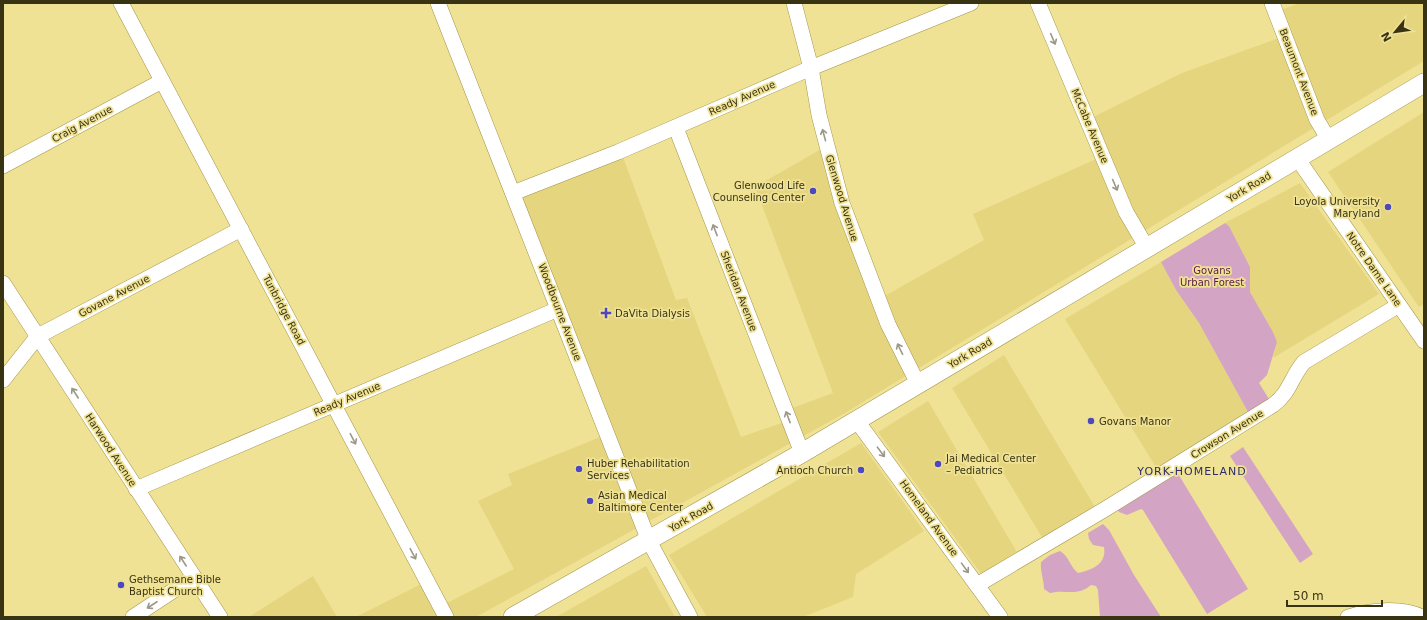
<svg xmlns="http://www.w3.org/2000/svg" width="1427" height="620" font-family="'DejaVu Sans',sans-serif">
<rect width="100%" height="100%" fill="#f0e295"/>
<!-- built -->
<g fill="#e5d57f">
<path d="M1300,3H1424V61L845,413L476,617H356L427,581L441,606L514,569L478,501L512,485L508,474L608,434L515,194L620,149L676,300L687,298L741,437L790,420L787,410L833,393L755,187L830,144L881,298L984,240L973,214L1103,156L1087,120L1182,73L1287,35L1278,11Z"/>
<path d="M1424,112V304L1419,307L1328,172Z"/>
<path d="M1300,183L1379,294L1273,358L1277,342L1273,332L1250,292V267L1229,226L1225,223Z"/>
<path d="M1161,262L1176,290L1199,323L1248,412L1157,469L1065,319Z"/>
<path d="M1004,355L1095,507L1043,539L952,388Z"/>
<path d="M928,401L1018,554L982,575L878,432Z"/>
<path d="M861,443L924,531L856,574L853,597L803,617H707L669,555Z"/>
<path d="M646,566L675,617H556Z"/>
<path d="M313,576L337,617H249Z"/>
</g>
<!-- green -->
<g fill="#d3a4c3">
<path d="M1225,223L1229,226L1250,267V292L1273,332L1277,342L1267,375L1259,383L1269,399L1248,412L1199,323L1176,290L1161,262Z"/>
<path d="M1243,447L1313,554L1300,563L1230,456Z"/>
<path d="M1177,472L1248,589L1207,614L1143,510L1141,509L1127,515L1119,512L1117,509Z"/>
<path d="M1103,524L1109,530L1134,575L1161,617H1100L1098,590L1096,586L1091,585C1077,597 1067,589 1050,593L1044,589C1044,580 1040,571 1041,562L1050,555L1060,551C1069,556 1070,567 1078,573C1092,570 1107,564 1104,547L1093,545L1089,539L1088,533Z"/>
</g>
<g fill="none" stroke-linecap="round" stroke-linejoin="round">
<defs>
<g id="minor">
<path d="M121,3L446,617"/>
<path d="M438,3L649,541L690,617"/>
<path d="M794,3L811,68L819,115L842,203L888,324L918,384"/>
<path d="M1038,3L1126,212L1147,248"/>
<path d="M1272,3L1317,120L1329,140"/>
<path d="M676,128L802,453"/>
<path d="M1297,158L1424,341"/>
<path d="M3,166L162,81"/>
<path d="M513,193L618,152L811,68L971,3"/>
<path d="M3,283L220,617"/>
<path d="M3,380L38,336L241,229"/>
<path d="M857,421L1000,617"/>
<path d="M136,489L558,309"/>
<path d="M977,585L1107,508L1273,405C1290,393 1291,377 1304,362L1399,305"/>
<path d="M133,617L194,577"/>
<path d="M1348,617C1369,610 1401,607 1422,617"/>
</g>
<path id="major" d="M513,617L802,453L1424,83"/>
</defs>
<!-- minor casing -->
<use href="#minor" stroke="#a29448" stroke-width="16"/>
<!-- major casing -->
<use href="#major" stroke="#a29448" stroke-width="20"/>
<!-- minor -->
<use href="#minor" stroke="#fff" stroke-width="15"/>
<!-- major -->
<use href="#major" stroke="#fff" stroke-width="19"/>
</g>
<!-- one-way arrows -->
<defs><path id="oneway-shaft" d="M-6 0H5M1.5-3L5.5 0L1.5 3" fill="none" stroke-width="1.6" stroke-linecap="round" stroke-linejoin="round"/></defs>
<g stroke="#9c9989">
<use href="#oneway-shaft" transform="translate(1053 39) rotate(67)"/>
<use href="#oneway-shaft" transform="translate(824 135) rotate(-105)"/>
<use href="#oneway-shaft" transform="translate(1115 185) rotate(67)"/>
<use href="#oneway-shaft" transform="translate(715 230) rotate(-111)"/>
<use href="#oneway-shaft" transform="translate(900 349) rotate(-116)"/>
<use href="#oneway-shaft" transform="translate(75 393) rotate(-123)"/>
<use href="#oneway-shaft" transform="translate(788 417) rotate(-111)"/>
<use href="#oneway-shaft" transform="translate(353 439) rotate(62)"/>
<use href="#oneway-shaft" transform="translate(881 452) rotate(53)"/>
<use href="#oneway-shaft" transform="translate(413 554) rotate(62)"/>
<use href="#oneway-shaft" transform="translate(183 561) rotate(-123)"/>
<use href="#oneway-shaft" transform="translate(965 568) rotate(54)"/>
<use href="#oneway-shaft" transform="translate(152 605) rotate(147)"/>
</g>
<!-- markers -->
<g fill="#4d48be" stroke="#f0e295" stroke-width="1.5">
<circle cx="813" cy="191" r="4"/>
<circle cx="1388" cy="207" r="4"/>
<path d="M604 307h4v4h4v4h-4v4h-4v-4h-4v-4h4z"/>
<circle cx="1091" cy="421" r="4"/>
<circle cx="938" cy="464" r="4"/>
<circle cx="579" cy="469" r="4"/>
<circle cx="861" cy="470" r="4"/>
<circle cx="590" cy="501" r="4"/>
<circle cx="121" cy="585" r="4"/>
</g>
<g text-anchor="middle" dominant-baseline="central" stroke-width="3.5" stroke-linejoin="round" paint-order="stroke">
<!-- street labels -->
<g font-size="10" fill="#383313" stroke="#f0e295">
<text transform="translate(1299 72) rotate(69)">Beaumont Avenue</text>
<text transform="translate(742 98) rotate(-24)">Ready Avenue</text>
<text transform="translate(82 124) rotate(-28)">Craig Avenue</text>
<text transform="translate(1090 126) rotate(67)">McCabe Avenue</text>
<text transform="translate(1249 187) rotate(-31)">York Road</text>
<text transform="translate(842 198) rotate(73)">Glenwood Avenue</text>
<text transform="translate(1374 269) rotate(55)">Notre Dame Lane</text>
<text transform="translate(739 291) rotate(69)">Sheridan Avenue</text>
<text transform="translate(114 296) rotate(-28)">Govane Avenue</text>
<text transform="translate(284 310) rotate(62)">Tunbridge Road</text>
<text transform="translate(560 312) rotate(69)">Woodbourne Avenue</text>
<text transform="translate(970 353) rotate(-31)">York Road</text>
<text transform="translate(347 399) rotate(-23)">Ready Avenue</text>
<text transform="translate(1227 434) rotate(-32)">Crowson Avenue</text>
<text transform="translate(111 450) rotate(57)">Harwood Avenue</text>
<text transform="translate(691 517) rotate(-30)">York Road</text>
<text transform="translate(929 518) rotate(54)">Homeland Avenue</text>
</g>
<!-- poi labels -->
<g font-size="10" fill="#383313" stroke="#f0e295" text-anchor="start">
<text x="805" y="185" text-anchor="end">Glenwood Life<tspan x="805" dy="12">Counseling Center</tspan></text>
<text x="1380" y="201" text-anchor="end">Loyola University<tspan x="1380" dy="12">Maryland</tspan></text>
<text x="615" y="313">DaVita Dialysis</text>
<text x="1099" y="421">Govans Manor</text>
<text x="946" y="458">Jai Medical Center<tspan x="946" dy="12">– Pediatrics</tspan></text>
<text x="587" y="463">Huber Rehabilitation<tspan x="587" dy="12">Services</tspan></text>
<text x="853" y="470" text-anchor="end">Antioch Church</text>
<text x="598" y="495">Asian Medical<tspan x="598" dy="12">Baltimore Center</tspan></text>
<text x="129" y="579">Gethsemane Bible<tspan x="129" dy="12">Baptist Church</tspan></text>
</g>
<!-- park labels -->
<g font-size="10" fill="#591949" stroke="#f0e295">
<text x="1212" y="270">Govans<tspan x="1212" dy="12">Urban Forest</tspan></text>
</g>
<!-- neighbourhood labels -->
<g font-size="11" letter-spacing="1" fill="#2e2e69" stroke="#f0e295">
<text x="1192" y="471">YORK-HOMELAND</text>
</g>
</g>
<!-- border -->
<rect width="1427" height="620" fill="none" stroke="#383313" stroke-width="8"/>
<!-- north arrow -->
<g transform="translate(1395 32) rotate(241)" stroke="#f0e295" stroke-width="3" paint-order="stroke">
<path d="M0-3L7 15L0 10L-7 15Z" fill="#383313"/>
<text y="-6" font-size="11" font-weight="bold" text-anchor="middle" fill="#383313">N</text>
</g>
<!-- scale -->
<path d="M1287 600v6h95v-6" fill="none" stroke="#383313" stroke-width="2"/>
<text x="1293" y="600" font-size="12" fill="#383313" stroke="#f0e295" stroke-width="3" paint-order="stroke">50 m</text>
</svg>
